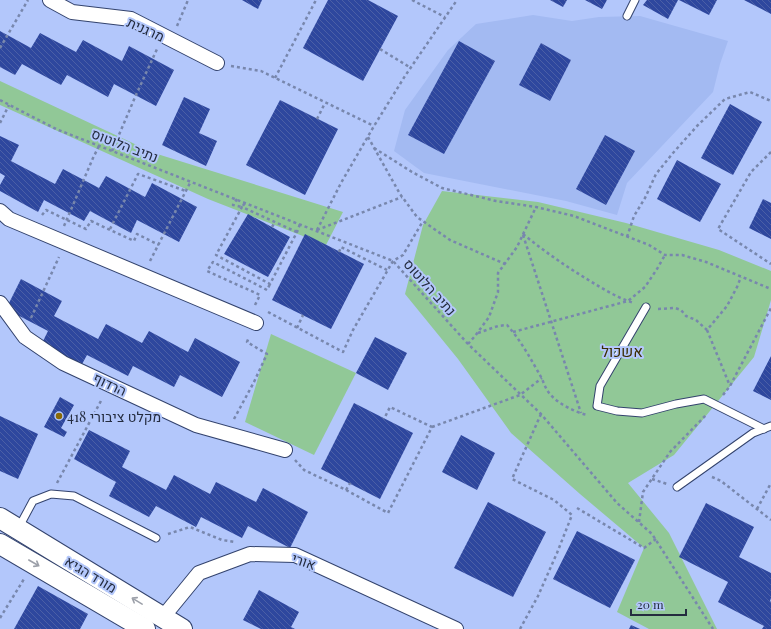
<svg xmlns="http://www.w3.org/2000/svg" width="771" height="629" font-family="'Playfair Display',Heebo,serif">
<defs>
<pattern id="building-back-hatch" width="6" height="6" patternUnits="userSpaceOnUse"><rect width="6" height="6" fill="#2e479e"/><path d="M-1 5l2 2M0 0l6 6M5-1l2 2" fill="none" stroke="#4b5fa6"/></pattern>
</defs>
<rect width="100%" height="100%" fill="#b3c7fb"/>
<!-- built -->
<path fill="#a3baf2" d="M533,15L572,21L599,17L640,16L728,41L720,64L713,92L627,183L617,215L566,201L424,173L394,151L405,110L448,50L476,24Z"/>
<!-- park -->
<g fill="#91c897">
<path d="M0,81L154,153L343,212L326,245L208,199L0,105Z"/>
<path d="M442,191L538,202L626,223L719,250L771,271V300L754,357L674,455L628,483L669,533L717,629H649L617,612L644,548L580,494L511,433L458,359L405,294L423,225Z"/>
<path d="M271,334L356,373L314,455L245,422Z"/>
</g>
<!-- building -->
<g fill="url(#building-back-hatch)">
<path d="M242,0H262L258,9Z"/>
<path d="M328,0H368L398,16L363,81L303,48Z"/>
<path d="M550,0H567L563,7Z"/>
<path d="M585,0H607L602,9Z"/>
<path d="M647,0H678L668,19L643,5Z"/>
<path d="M679,0H717L709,15Z"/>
<path d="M744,0H771V14Z"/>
<path d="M0,31L31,48L40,33L76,52L83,40L122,61L129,46L174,70L156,106L114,84L108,97L67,75L61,85L22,64L15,75L0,67Z"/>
<path d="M459,41L495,61L444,154L408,135Z"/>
<path d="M541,43L571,60L550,101L519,85Z"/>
<path d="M184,97L210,109L199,133L217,141L206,166L162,145Z"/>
<path d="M280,100L338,129L305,195L246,165Z"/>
<path d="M730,104L762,122L733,175L701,158Z"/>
<path d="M605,135L635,151L606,205L576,189Z"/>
<path d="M0,136L19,145L11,161L55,184L63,169L99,188L106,176L145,197L152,183L197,207L179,242L137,220L131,233L90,211L84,221L44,200L38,212L0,191V185L5,176L0,173Z"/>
<path d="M677,160L721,184L700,222L657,199Z"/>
<path d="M763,199L771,203V239L749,228Z"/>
<path d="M248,214L290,237L268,277L224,254Z"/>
<path d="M305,234L364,264L331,329L272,300Z"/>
<path d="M21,279L62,301L54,316L98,339L106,324L142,343L149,331L188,352L195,338L240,362L222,397L180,375L174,387L133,366L128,376L87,355L81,366L41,345L48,331L6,309Z"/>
<path d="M375,337L407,353L388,390L356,373Z"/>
<path d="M771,356V400L753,391Z"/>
<path d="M60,397L74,405L61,428L67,432L64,437L44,427Z"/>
<path d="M354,403L413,433L380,499L321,469Z"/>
<path d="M0,416L38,434L18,479L0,471Z"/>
<path d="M89,430L130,451L122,467L166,490L174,475L210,494L216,482L256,502L263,488L308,512L290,548L248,526L242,538L201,517L196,527L156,506L149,517L109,496L116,482L74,459Z"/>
<path d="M461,435L495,453L477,490L442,472Z"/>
<path d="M488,502L546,532L513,597L454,568Z"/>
<path d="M706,503L754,527L739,557L771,573V598L770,601L771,602V629H762L764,626L718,602L728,582L679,557Z"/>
<path d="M577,531L635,560L610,608L553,579Z"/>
<path d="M38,586L88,614L80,629H14Z"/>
<path d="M259,590L299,612L291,627L295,629H261L243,620Z"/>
<path d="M631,625L640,629H629Z"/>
</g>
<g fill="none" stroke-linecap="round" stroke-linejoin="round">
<defs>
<g id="lane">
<path d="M627,16L635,0"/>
<path d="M646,307L600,386L597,406L617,411L642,413L676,404L704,399L764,429"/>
<path d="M677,487L753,433L771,426"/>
<path d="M19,527L33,501L51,494L74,496L156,538"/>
</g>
<g id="street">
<path d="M50,0L72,12L131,19L217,63"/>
<path d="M0,211L9,219L256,323"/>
<path d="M0,303L25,337L63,363L196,425L285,450"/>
<path d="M163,617L199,573L250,554L295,555L456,629"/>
</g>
<g id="secondary">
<path d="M0,518L182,629"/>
<path d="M0,544L145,629"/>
</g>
</defs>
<!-- lane casing -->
<use href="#lane" stroke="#33436d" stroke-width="9"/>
<!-- street casing -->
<use href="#street" stroke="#33436d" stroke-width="16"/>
<!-- secondary casing -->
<use href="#secondary" stroke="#33436d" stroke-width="22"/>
<!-- path -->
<g stroke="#7887ad" stroke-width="2.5" stroke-dasharray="3 3" stroke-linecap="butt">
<path d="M412,0L445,17"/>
<path d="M177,26L188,0"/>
<path d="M0,48L28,0"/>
<path d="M380,49L411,68"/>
<path d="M231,66L261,71L374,126"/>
<path d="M275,78L316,0"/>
<path d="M0,100L56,129L393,261L468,344L541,414L617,503L652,534L713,629"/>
<path d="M317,119L325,103"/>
<path d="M0,123L9,105"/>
<path d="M368,137L400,194L417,217L450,240L505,264"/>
<path d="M374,148L412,172L442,188L496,201L536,207L574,216L649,245L665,255H682L706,262L771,289"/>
<path d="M112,151L136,95L157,49"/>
<path d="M771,152L751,172L718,229L771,264"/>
<path d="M237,199L233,205L242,207L245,203"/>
<path d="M42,215L46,210L86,229L91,221L134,241L137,234L159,245"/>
<path d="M64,226L93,158L99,146"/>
<path d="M272,227L275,222"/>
<path d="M110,229L138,174L186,191"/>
<path d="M317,230L341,183L374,126L405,76L457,0"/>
<path d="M317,230L402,197"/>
<path d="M297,232L242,207L216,255L270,284L297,232L300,224"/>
<path d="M523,234C546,253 570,269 595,284C607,291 620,299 634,303"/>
<path d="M523,235L581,413"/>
<path d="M627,237L634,216L645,198L656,174L673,153L697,126L725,99L750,92L771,101"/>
<path d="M339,252L341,247L387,270"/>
<path d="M150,261L191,181"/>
<path d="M255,305L260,295L207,271L213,262L267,290L270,284"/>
<path d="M658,309L675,308L681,310L686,316L696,320L707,330L727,306L737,287L741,277"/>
<path d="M268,312L343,352L353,330L393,261L403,255L423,221"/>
<path d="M31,318L59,257"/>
<path d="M297,328L303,315"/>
<path d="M707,330L730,386"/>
<path d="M513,332L628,301L645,287L657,269L665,255"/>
<path d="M478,333L498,326L507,325C520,339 532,361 541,377C544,383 546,390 550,394C557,403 576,413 588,415"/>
<path d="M468,344L475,336L489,317L498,292V273L517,247L536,207"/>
<path d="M723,395L730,386L771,308"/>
<path d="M234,419L254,382L267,354L247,342L249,337"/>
<path d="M432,427L520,395L542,378"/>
<path d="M295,460L304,470L346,490L388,513L432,427L390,407L384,419"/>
<path d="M712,477L721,481L771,520"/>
<path d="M652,479L667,484"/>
<path d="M57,483L102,399"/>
<path d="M346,490L350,483"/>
<path d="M577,508L644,548L656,539"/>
<path d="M757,509L771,483"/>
<path d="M639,522L643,492L670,452L707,414"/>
<path d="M168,534L190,527L222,540L235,542"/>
<path d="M0,618L24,579"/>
<path d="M520,629L538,596L557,553L572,515L554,500L512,479L541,414"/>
</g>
<!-- lane -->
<use href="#lane" stroke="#fff" stroke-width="7"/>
<!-- street -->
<use href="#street" stroke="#fff" stroke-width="14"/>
<!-- secondary -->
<use href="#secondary" stroke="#fff" stroke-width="20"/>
</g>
<!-- one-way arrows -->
<defs><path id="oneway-shaft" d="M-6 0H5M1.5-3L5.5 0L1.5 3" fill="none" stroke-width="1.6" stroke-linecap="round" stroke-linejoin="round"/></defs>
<g stroke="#9ca0a9">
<use href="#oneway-shaft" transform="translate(34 563) rotate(30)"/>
<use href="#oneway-shaft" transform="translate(137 601) rotate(-149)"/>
</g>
<!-- markers -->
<circle fill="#896907" stroke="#b3c7fb" stroke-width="1.5" cx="59" cy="416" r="4"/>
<g text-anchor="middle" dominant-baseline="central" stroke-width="4" stroke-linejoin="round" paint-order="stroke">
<!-- street labels -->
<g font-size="14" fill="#242c3f" stroke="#b3c7fb">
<text transform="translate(146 29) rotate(24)">מרגנית</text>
<text transform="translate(125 145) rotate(21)">נתיב הלוטוס</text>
<text transform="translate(430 287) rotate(48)">נתיב הלוטוס</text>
<text transform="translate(110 384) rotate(25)">הרדוף</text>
<text transform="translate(304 561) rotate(19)">אורי</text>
<text transform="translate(91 574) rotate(31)">מורד הגיא</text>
</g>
<!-- poi labels -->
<g font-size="14" fill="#242c3f" stroke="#b3c7fb" text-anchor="start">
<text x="67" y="416">מקלט ציבורי 418</text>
</g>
<!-- neighbourhood labels -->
<g font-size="15" fill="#3a2b01" stroke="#b3c7fb">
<text x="622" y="351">אשכול</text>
</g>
</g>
<!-- scale -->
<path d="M631 609v6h55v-6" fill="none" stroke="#242c3f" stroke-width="2"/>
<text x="637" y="609" font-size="12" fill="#242c3f" stroke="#b3c7fb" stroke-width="3" paint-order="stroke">20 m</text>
</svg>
